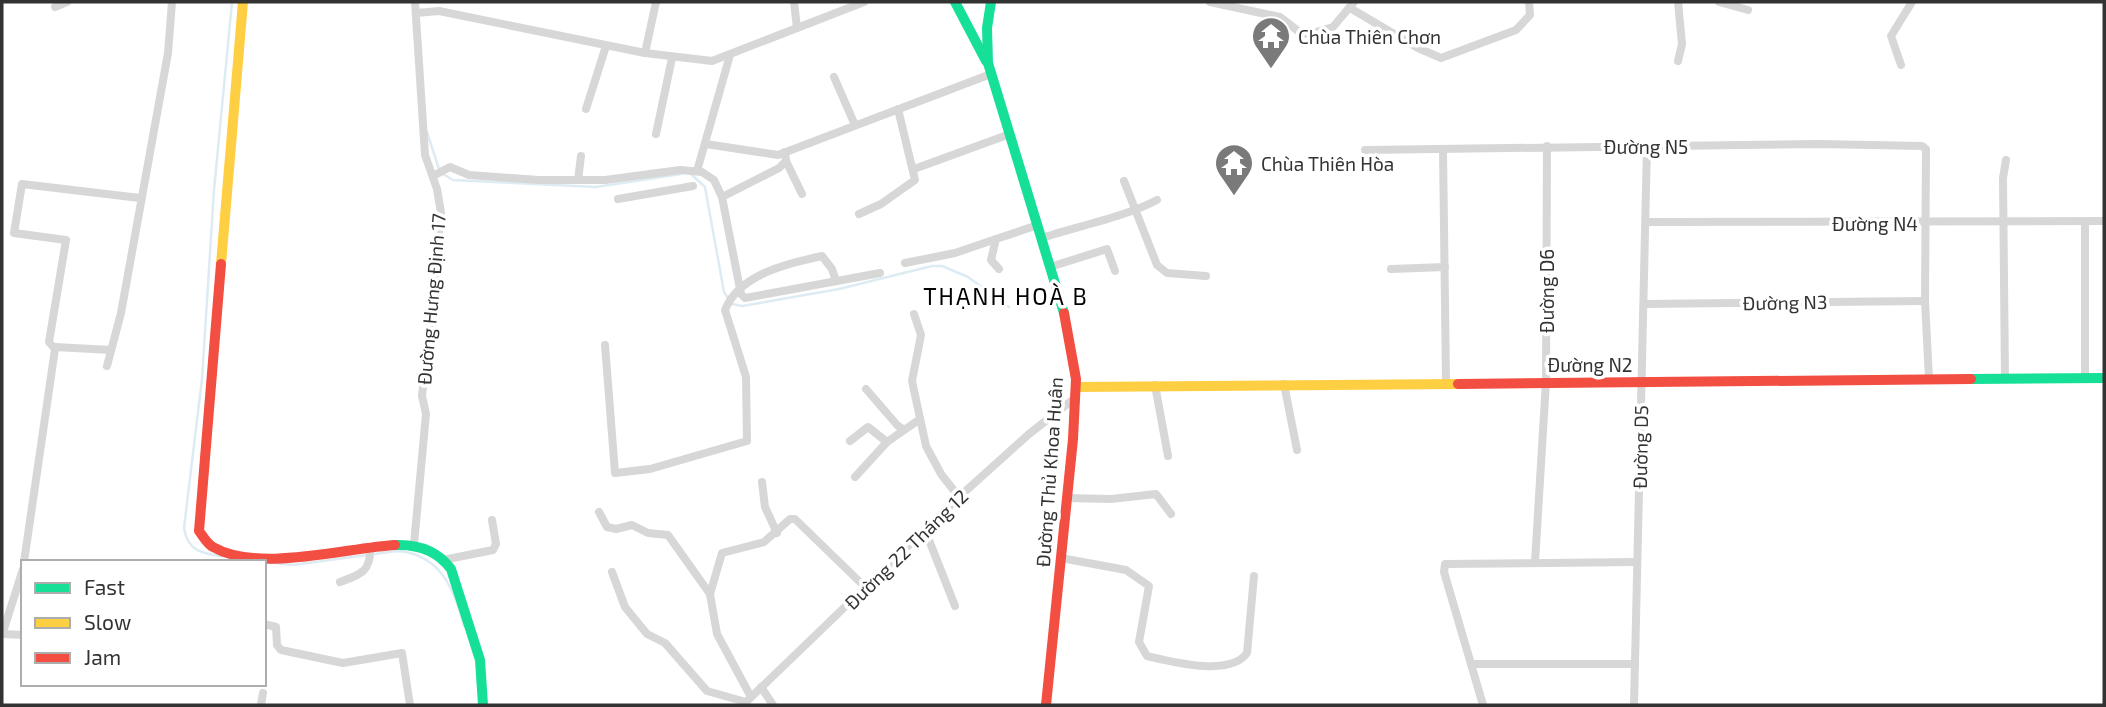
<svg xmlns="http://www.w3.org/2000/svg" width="2106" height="707" font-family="'Exo 2',sans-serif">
<rect width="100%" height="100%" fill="#fff"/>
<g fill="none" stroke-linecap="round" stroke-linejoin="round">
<!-- stream -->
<g stroke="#ddebf3" stroke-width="2.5">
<path d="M427,132L439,169"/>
<path d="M443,174L453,180L596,187L681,174"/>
<path d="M691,174L705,187L724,292L732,304L742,306L839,289L932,266H942L968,277L1009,307"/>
<path d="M228,557C206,554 188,554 184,528L202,379L214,190L232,2"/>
<path d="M264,562L293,565L397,551C440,554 454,588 464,626"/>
</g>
<!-- street -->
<g stroke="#d7d7d7" stroke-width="8">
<path d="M794,2L797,28"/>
<path d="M1210,2L1280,17L1302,34H1309L1333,27L1354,2"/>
<path d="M1719,2L1748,10"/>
<path d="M55,7L67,2"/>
<path d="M1350,8L1418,48L1441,58L1516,30L1530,15L1529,2"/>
<path d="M416,13L439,11L645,53L712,61L864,2"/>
<path d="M645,53L656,2"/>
<path d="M1678,61L1682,44L1678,2"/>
<path d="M1901,65L1891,36L1912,2"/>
<path d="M834,77L855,125"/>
<path d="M586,109L606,46"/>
<path d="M656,134L672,58"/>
<path d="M706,144L778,155L991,74"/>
<path d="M1443,149L1446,382"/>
<path d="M1365,150L1819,144L1922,146L1926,149L1925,301L1929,379"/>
<path d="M786,161L802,194"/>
<path d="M914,169L1010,134"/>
<path d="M697,171L730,55"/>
<path d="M433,176L450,167L469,175L539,180H605L680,170L702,172L714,180L722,197L741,294L745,298L880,273"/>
<path d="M578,180L581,156"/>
<path d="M1124,181L1157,265L1167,273L1206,276"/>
<path d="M722,197L779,168L786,161L785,152"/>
<path d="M618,199L693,186"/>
<path d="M859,214L881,204L915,180L898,109"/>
<path d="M1646,222L2104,221"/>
<path d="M1042,238C1078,226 1125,217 1157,200"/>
<path d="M905,263L955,253L996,239"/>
<path d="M1050,267L1107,249L1115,271"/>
<path d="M999,269L991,260L996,239L1038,225"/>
<path d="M1391,269L1445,267"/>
<path d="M1644,304L1925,301"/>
<path d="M914,314L921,335L912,381L926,446L941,474L959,497"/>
<path d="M605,345L615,473L650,469L747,441L746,377L725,310C739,274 789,263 822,256L832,269L836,281"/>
<path d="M55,347L111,350"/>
<path d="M107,366L121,313L168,53L172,2"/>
<path d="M2085,378V222"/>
<path d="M2005,379L2003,178L2006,160"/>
<path d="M1284,384L1297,450"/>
<path d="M1155,385L1168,456"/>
<path d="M866,389L898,426L903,429"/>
<path d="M850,441L868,427L887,442"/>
<path d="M855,477L887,442L920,419"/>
<path d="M762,482L765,507L777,533"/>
<path d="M1067,498L1111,499L1156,494L1171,514"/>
<path d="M599,512L607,527L616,529L632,525L648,533L668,535L710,594"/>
<path d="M925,530L955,606"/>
<path d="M414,544L426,414L422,396L441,213L437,189L425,155L415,2"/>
<path d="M1061,558L1126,570L1149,586L1139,642L1147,656C1173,662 1230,677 1247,653L1254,576"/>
<path d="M443,560L493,550L496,544L492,520"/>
<path d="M24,562L55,349L49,342L66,240L14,233L22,184L140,198"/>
<path d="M1535,562L1546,382L1547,146"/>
<path d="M612,572L625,607L647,634L665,643L707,691L746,702"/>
<path d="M340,582C359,575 371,572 370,549"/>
<path d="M264,624L276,627L277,645L281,650L343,663L402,653L410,705"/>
<path d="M3,632L23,569"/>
<path d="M2,634L23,635"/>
<path d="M1471,664H1635"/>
<path d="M761,687L773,705"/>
<path d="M751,697L717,634L710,594L722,553L764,542L790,519H795L865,587"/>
<path d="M261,705L263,693"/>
<path d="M743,705L959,497L1029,434L1075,398"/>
<path d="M1483,705L1444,572L1445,564L1637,562"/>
<path d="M1634,705L1647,146"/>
</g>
<!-- fast -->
<g stroke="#16e098" stroke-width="10">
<path d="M955,2L986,61"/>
<path d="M991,2L987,28L988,63L1064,313"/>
<path d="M1971,379L2104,378"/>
<path d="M395,545C418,544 437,550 451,569L480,660L483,705"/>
</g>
<!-- slow -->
<g stroke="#ffcf43" stroke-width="10">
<path d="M221,264L243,2"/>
<path d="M1076,387L1458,384"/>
</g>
<!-- jam -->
<g stroke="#f24e42" stroke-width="10">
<path d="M221,264L199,531C203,536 207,544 213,547C258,573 345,548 395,545"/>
<path d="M1458,384L1971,379"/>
<path d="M1046,705L1073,439L1076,379L1064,313"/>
</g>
</g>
<!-- icons -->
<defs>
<symbol id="temple-pin" viewBox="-11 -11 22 30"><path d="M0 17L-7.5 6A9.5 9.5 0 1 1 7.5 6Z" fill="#7a7a7a" stroke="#fff"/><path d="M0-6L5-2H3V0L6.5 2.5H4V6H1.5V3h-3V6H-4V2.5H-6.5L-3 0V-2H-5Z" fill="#fff"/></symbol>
</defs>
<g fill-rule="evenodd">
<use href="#temple-pin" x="1249" y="14" width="44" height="60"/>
<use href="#temple-pin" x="1212" y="141" width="44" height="60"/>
</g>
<g text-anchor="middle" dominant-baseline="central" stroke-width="7" stroke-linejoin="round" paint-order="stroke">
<!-- poi labels -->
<g font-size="19" fill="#333" stroke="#fff" text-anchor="start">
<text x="1298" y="36">Chùa Thiên Chơn</text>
<text x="1261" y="163">Chùa Thiên Hòa</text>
</g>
<!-- street labels -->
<g font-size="19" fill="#333" stroke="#fff">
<text x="1646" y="146">Đường N5</text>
<text x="1875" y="223">Đường N4</text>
<text transform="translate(1546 291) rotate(-90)">Đường D6</text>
<text transform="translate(431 299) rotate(-85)">Đường Hưng Định 17</text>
<text transform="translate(1785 302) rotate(-1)">Đường N3</text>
<text x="1590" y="364">Đường N2</text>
<text transform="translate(1640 447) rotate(-89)">Đường D5</text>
<text transform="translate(1049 472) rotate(-86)">Đường Thủ Khoa Huân</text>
<text transform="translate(906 549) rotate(-44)">Đường 22 Tháng 12</text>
</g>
<!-- quarter labels -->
<g font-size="23" letter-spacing="2" fill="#000" stroke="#fff">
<text x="1006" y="296">THẠNH HOÀ B</text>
</g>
</g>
<!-- border -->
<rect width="2106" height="707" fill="none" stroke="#333333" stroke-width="7"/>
<!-- legend -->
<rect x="21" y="560" width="245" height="126" fill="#ffffff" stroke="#adadad" stroke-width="2"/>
<rect x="35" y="583" width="35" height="10" fill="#16e098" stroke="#adadad" stroke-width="2"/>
<text x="84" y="595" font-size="21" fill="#333333">Fast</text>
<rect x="35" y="618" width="35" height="10" fill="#ffcf43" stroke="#adadad" stroke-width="2"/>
<text x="84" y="630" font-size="21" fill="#333333">Slow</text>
<rect x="35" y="653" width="35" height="10" fill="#f24e42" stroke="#adadad" stroke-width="2"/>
<text x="84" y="665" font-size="21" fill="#333333">Jam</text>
</svg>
